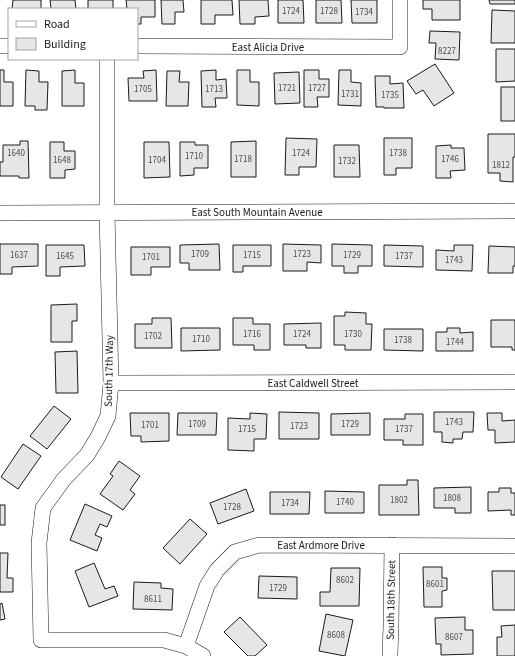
<svg xmlns="http://www.w3.org/2000/svg" width="515" height="656" font-family="'Source Sans 3',sans-serif">
<rect width="100%" height="100%" fill="#fff"/>
<!-- building -->
<g fill="#e6e6e6" stroke="#1a1a1a">
<path d="M13,0H41V9H12Z"/>
<path d="M50,0H75L76,9H51Z"/>
<rect x="88" y="0" width="25" height="9"/>
<path d="M126,0H155V17H141V24H137V9H127Z"/>
<path d="M161,0H183L184,12H175V24H162Z"/>
<path d="M201,0H232L233,15H215V24H201Z"/>
<path d="M239,0H268L269,16L255,17V24H240Z"/>
<path d="M278,0H303L304,23H278Z"/>
<path d="M316,0H341L342,23H316Z"/>
<path d="M351,0H377V23H352Z"/>
<path d="M423,0H460V20H432V9H423Z"/>
<path d="M489,0H515V4H490Z"/>
<path d="M492,10L515,11V43H491Z"/>
<path d="M430,31L460,32L459,60L435,59L436,43H429Z"/>
<path d="M496,49H515V81L496,82Z"/>
<path d="M435,64L454,93L434,106L423,90L416,94L407,81Z"/>
<path d="M0,70H4V82H13V106H0Z"/>
<path d="M26,70L39,71V82H48L47,110H35V106H25Z"/>
<path d="M75,70V83H84V106H62V71Z"/>
<path d="M156,70L157,101H129L128,78H144L143,71Z"/>
<path d="M216,70V80L226,79L227,98H215L216,107H202L201,71Z"/>
<path d="M237,70H250V82H259V106L237,105Z"/>
<path d="M304,70H319V79H329V97H317L318,107H304Z"/>
<path d="M339,70H351V82L361,83V106L338,105Z"/>
<path d="M167,71H180L179,82H189L188,106H166Z"/>
<path d="M299,72L300,103L275,104L274,73Z"/>
<path d="M375,76H390V84L403,83L404,108H384V107H376Z"/>
<rect x="501" y="87" width="14" height="34"/>
<path d="M488,134H515V157H513V182L500,181V173H488Z"/>
<path d="M286,138L317,139L316,167H299V175H285Z"/>
<path d="M384,138H412V168H396V175H384Z"/>
<path d="M20,141H28L29,178H19V176H0V162H3V145H20Z"/>
<path d="M256,141V177H231V142Z"/>
<path d="M50,142H64V151H75V169L65,170V178H50Z"/>
<path d="M144,142H169L170,177L144,178Z"/>
<path d="M180,142H195V145H208V168H194V175L180,176Z"/>
<path d="M334,145H359L360,177H334Z"/>
<path d="M451,145V148H464L465,170L450,171L451,178H436V146Z"/>
<path d="M0,244H38V266L12,267V274H0Z"/>
<path d="M219,244L220,270H189V263H180V245Z"/>
<path d="M283,244L321,245V263L307,262V271H283Z"/>
<path d="M332,244L372,245V266H358V273H344V266H332Z"/>
<path d="M46,245H84L85,266L60,267V276H46Z"/>
<path d="M233,245H271V266H243V272H233Z"/>
<path d="M384,245L423,246V267L384,266Z"/>
<path d="M454,245H473L472,271L436,270V250L454,251Z"/>
<path d="M489,246L515,247V266H513V273H488Z"/>
<path d="M131,247H170V267H151V275H131Z"/>
<path d="M77,304V321H72V342H51V305Z"/>
<path d="M345,312L366,313V324H372L371,350H345V345H334V316H345Z"/>
<path d="M152,318H171L172,348H135V324H152Z"/>
<path d="M233,318H253V324H270V350H254V345H233Z"/>
<path d="M491,320H515V350H512V347H491Z"/>
<path d="M321,323V348H306V345H284V324Z"/>
<path d="M181,328H220V350L181,351Z"/>
<path d="M447,328H460V333L473,332V351H436V332H447Z"/>
<path d="M384,329H423V351L384,350Z"/>
<path d="M77,351L78,393H56L55,352Z"/>
<path d="M54,406L71,419L47,449L30,436Z"/>
<path d="M279,412L319,413V439H279Z"/>
<path d="M434,412H474L473,432H463L462,439H453V443L442,442V432H434Z"/>
<path d="M130,413H169V441L141,442V436H131Z"/>
<path d="M178,413H217L216,435H177Z"/>
<path d="M250,413L267,414L266,439H254V451L228,450V418L250,419Z"/>
<path d="M370,413V435H331V414Z"/>
<path d="M487,413H502V421L515,420V442L495,443V430H488Z"/>
<path d="M405,414H423V445H403V440H384V419H405Z"/>
<path d="M23,444L41,456L18,489L1,477Z"/>
<path d="M119,461L140,476L130,490L135,494L123,510L100,494L113,476L110,474Z"/>
<path d="M407,480H418L419,515H379V485H407Z"/>
<path d="M471,487V513H455V508H434V488Z"/>
<path d="M499,488H511V493H515V515H511V510L488,511V492H499Z"/>
<path d="M246,489L254,511L218,524L210,503Z"/>
<path d="M325,491L364,492V513H325Z"/>
<path d="M270,492H310L309,514H270Z"/>
<path d="M85,504L112,516L107,527L100,524L95,535L102,538L97,551L70,540Z"/>
<rect x="0" y="505" width="5" height="20"/>
<path d="M190,519L207,534L180,564L163,548Z"/>
<path d="M0,553H8L7,578H13V592H0Z"/>
<path d="M94,563L105,589L114,586L118,596L89,607L75,571Z"/>
<path d="M423,567H442V578H447V590L442,591V607H424Z"/>
<path d="M331,568H360L359,606H320V592H330Z"/>
<path d="M492,571H515V610H493Z"/>
<path d="M259,576L297,577V599L258,598Z"/>
<path d="M134,582L161,583V588L173,589L172,610L133,609Z"/>
<path d="M2,603L5,619L0,620V604Z"/>
<path d="M326,614L353,620L345,656L319,651Z"/>
<path d="M240,617L267,645L255,656H248L224,632Z"/>
<path d="M465,617V630H473V654L441,655V644H436L435,618Z"/>
<path d="M515,625V656H497V637H502L501,626Z"/>
</g>
<g fill="none" stroke-linecap="round" stroke-linejoin="round">
<defs>
<g id="minor">
<path d="M0,46H9"/>
<path d="M137,46L400,47V0"/>
<path d="M107,59V212L111,383L108,416L98,437L87,455L64,479L43,508L39,543L41,640H164L186,646L203,656"/>
<path d="M0,213L515,211"/>
<path d="M111,383L515,382"/>
<path d="M186,646L207,586L217,570L235,552L259,545L515,546"/>
<path d="M390,654L391,626L392,545"/>
</g>
</defs>
<!-- minor casing -->
<use href="#minor" stroke="#1a1a1a" stroke-width="16"/>
<!-- minor -->
<use href="#minor" stroke="#fff" stroke-width="15"/>
</g>
<g text-anchor="middle" dominant-baseline="central" stroke-width="3" stroke-linejoin="round" paint-order="stroke">
<!-- number labels -->
<g font-size="9" fill="#4d4d4d">
<text x="291" y="11">1724</text>
<text x="329" y="11">1728</text>
<text x="364" y="12">1734</text>
<text x="447" y="51">8227</text>
<text x="287" y="88">1721</text>
<text x="317" y="88">1727</text>
<text x="143" y="89">1705</text>
<text x="214" y="89">1713</text>
<text x="350" y="94">1731</text>
<text x="390" y="95">1735</text>
<text x="16" y="153">1640</text>
<text x="301" y="153">1724</text>
<text x="398" y="153">1738</text>
<text x="194" y="156">1710</text>
<text x="243" y="159">1718</text>
<text x="450" y="159">1746</text>
<text x="62" y="160">1648</text>
<text x="157" y="160">1704</text>
<text x="347" y="161">1732</text>
<text x="501" y="165">1812</text>
<text x="200" y="254">1709</text>
<text x="302" y="254">1723</text>
<text x="19" y="255">1637</text>
<text x="252" y="255">1715</text>
<text x="352" y="255">1729</text>
<text x="65" y="256">1645</text>
<text x="404" y="256">1737</text>
<text x="151" y="257">1701</text>
<text x="454" y="260">1743</text>
<text x="252" y="334">1716</text>
<text x="302" y="334">1724</text>
<text x="353" y="334">1730</text>
<text x="153" y="336">1702</text>
<text x="201" y="339">1710</text>
<text x="403" y="340">1738</text>
<text x="455" y="342">1744</text>
<text x="454" y="422">1743</text>
<text x="197" y="424">1709</text>
<text x="350" y="424">1729</text>
<text x="150" y="425">1701</text>
<text x="299" y="426">1723</text>
<text x="247" y="429">1715</text>
<text x="404" y="429">1737</text>
<text x="452" y="498">1808</text>
<text x="399" y="500">1802</text>
<text x="345" y="502">1740</text>
<text x="290" y="503">1734</text>
<text x="232" y="507">1728</text>
<text x="345" y="580">8602</text>
<text x="435" y="584">8601</text>
<text x="278" y="588">1729</text>
<text x="153" y="599">8611</text>
<text x="336" y="635">8608</text>
<text x="454" y="637">8607</text>
</g>
<!-- street labels -->
<g font-size="11" fill="#1a1a1a" stroke="#fff">
<text x="268" y="47">East Alicia Drive</text>
<text x="257" y="212">East South Mountain Avenue</text>
<text transform="translate(109 371) rotate(-89)">South 17th Way</text>
<text x="313" y="383">East Caldwell Street</text>
<text x="321" y="545">East Ardmore Drive</text>
<text transform="translate(391 600) rotate(-89)">South 18th Street</text>
</g>
</g>
<!-- legend -->
<rect x="8" y="8" width="130" height="52" fill="#ffffff" stroke="#a3a3a3"/>
<rect x="16" y="21" width="20" height="6" fill="#ffffff" stroke="#a3a3a3"/>
<text x="44" y="28" font-size="12" fill="#1a1a1a">Road</text>
<rect x="16" y="38" width="20" height="12" fill="#e6e6e6" stroke="#a3a3a3"/>
<text x="44" y="48" font-size="12" fill="#1a1a1a">Building</text>
</svg>
